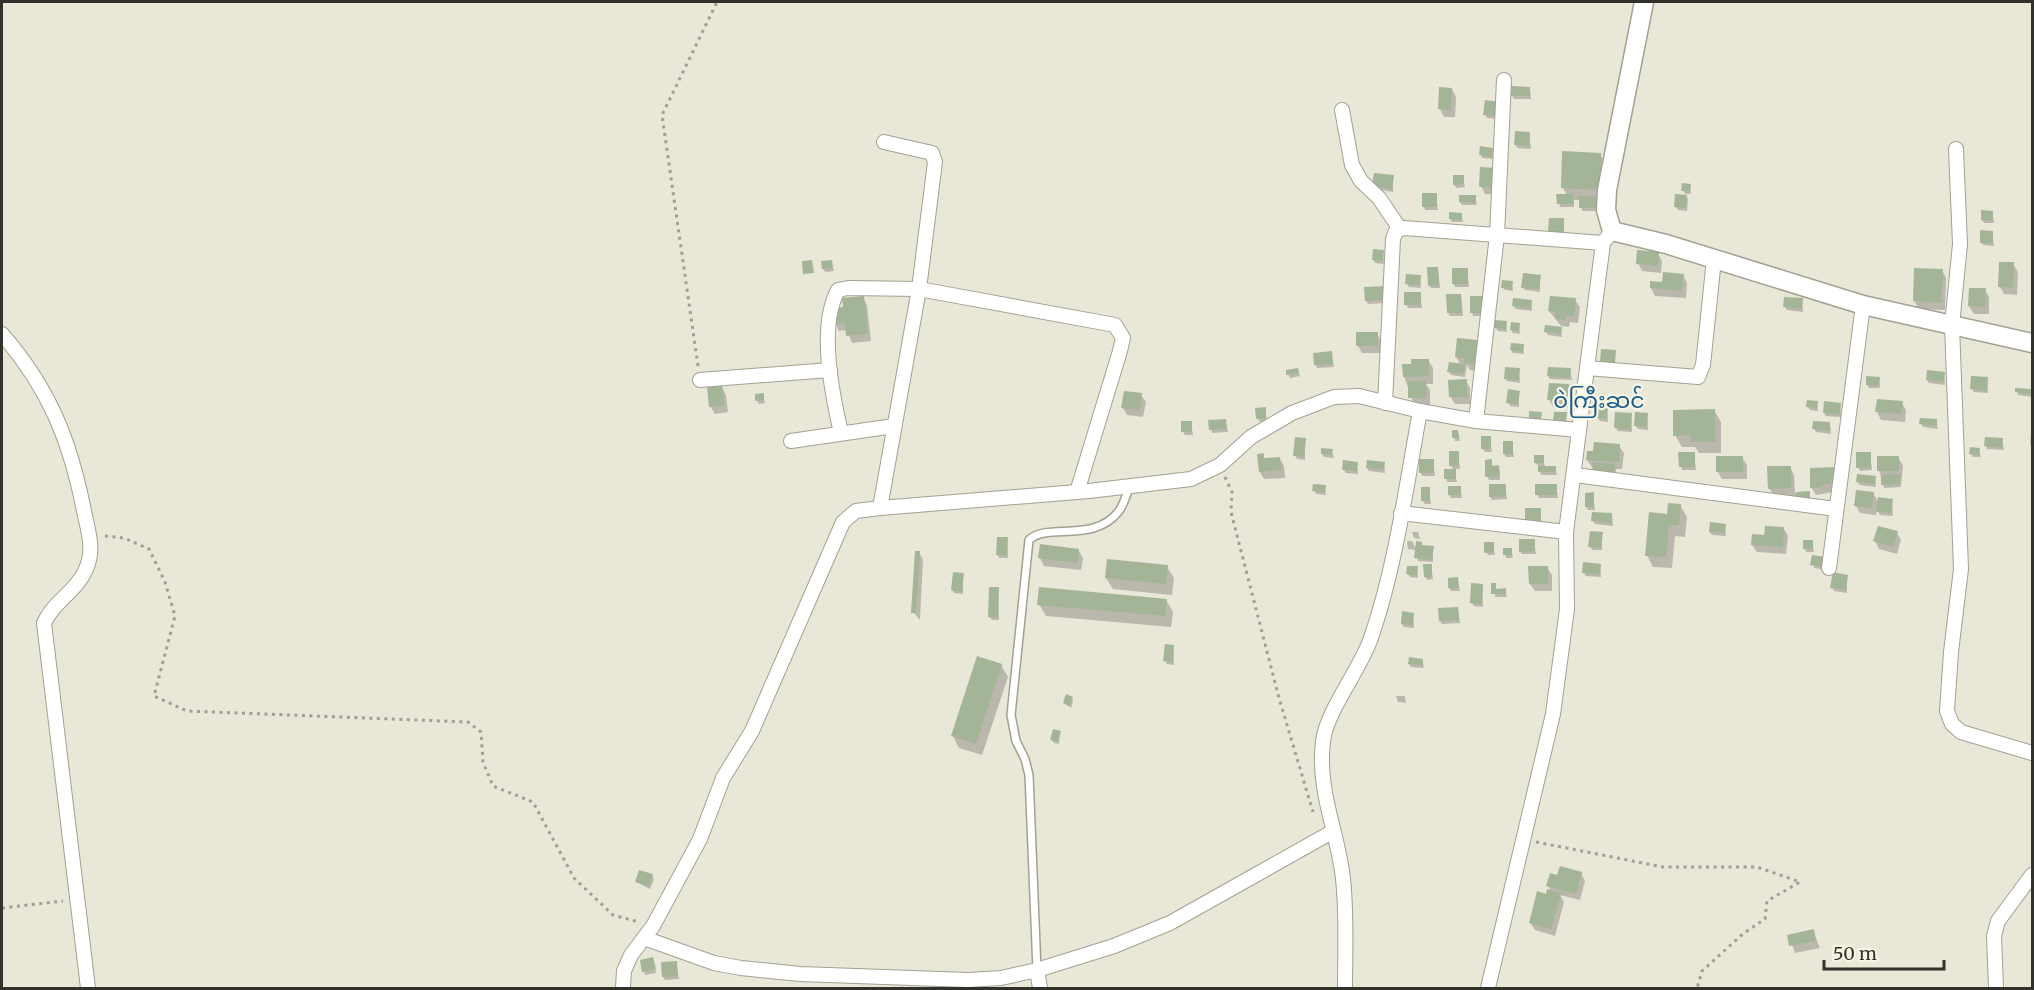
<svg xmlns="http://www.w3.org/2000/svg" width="2034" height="990" font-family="Merriweather,'Noto Sans Myanmar',serif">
<rect width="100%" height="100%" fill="#e9e7d7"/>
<!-- shadow -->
<g fill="#0003">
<path d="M1530,88L1531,99H1514L1512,95Z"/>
<path d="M1452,89L1456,97L1455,117H1444L1440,109Z"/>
<path d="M1501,106L1499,119L1487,118L1485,114Z"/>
<path d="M1529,133L1531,149L1517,148L1516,145Z"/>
<path d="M1492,149L1493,159L1482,158L1481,155Z"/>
<path d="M1563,153L1600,154L1607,166L1597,211H1582L1581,200H1574V207H1560L1558,195H1567L1563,188Z"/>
<path d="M1463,176L1465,187L1456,188L1454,184Z"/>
<path d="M1393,177V192L1376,189L1374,186Z"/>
<path d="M1500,177L1499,195L1485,194L1481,186Z"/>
<path d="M1690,185L1691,194H1685L1688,199L1687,211L1678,210L1676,207L1686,196L1683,190Z"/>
<path d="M1436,194L1438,210H1425L1424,207Z"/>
<path d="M1475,197L1477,205H1462L1460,202Z"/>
<path d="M1992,212L1994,223H1984L1982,220Z"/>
<path d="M1461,214L1463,222H1452L1450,219Z"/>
<path d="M1992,232L1994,246L1983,245L1981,242Z"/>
<path d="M1383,251L1384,264L1375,263L1373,259Z"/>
<path d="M1658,254L1662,261L1661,273L1642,271L1638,263Z"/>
<path d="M831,262L834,271L825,272L823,268Z"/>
<path d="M2013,264L2018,272L2017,295L2004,294L2000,287Z"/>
<path d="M1438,269L1440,288H1431L1429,285Z"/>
<path d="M1467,270L1469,287H1455L1453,283Z"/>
<path d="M1942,270L1946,278L1945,310L1919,309L1914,301Z"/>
<path d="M1683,275L1687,283L1686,298L1655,296L1651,288Z"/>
<path d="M1420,276L1421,288L1409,287L1407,284Z"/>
<path d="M1540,276V292L1525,290L1523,287Z"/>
<path d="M1512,283L1513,291L1505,290L1503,287Z"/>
<path d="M1384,288L1386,303L1368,304L1366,300Z"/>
<path d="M1985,290L1989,297V314H1974L1969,306Z"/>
<path d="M1420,294L1422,308H1408L1406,304Z"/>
<path d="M1461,295L1463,316H1450L1448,312Z"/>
<path d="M863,298L867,305L871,341L852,343L847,330L839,331L835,323L845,309Z"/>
<path d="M1575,300L1580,307L1578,323L1570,322L1569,327L1561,326L1549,311Z"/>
<path d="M1802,300L1803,312L1787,310L1785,307Z"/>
<path d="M1486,301V316H1473L1472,312Z"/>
<path d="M1531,301L1532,311L1515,309L1514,306Z"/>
<path d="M1506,323L1507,332L1498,331L1496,328Z"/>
<path d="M1519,325L1520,334L1513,333L1511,330Z"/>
<path d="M1561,328L1562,337L1548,335L1546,332Z"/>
<path d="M1377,333L1381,341V353H1362L1358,346Z"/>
<path d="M1477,342L1481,349L1479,371L1470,370L1467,365L1465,377L1451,375L1449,372L1461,365L1456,357Z"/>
<path d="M1523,346L1524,354L1513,353L1511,350Z"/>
<path d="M1331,353L1334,367L1317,368L1315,364Z"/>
<path d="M1428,360L1433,368V384H1426L1430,390V405H1414L1404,376L1413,365Z"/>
<path d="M1298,370L1300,376L1290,378L1288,374Z"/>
<path d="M1519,370L1520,383L1507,381L1505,378Z"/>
<path d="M1570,370L1572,380L1550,379L1548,376Z"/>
<path d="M1944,373L1945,385L1929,383L1927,380Z"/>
<path d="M1879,378L1880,388H1869L1867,384Z"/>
<path d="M1987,379L1988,393L1974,392L1972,389Z"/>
<path d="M1466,381L1470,388V404H1455L1450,396Z"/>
<path d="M1568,386L1572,393L1571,408L1553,407L1549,399Z"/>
<path d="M722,387L726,395L728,412L715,414L710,406Z"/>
<path d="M2017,389L2032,391V397L2018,395Z"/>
<path d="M1519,392V407L1510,406L1508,402Z"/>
<path d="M763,395L765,403L759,404L757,401Z"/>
<path d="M1141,395L1146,402L1143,417L1127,415L1123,408Z"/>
<path d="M1817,402L1818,411L1810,410L1808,407Z"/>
<path d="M1902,403L1906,410L1905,422L1881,420L1877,412Z"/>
<path d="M1840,404L1841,417L1826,416L1824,413Z"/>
<path d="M1607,408L1608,422L1600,421L1598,418Z"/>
<path d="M1265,409L1267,421L1260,422L1258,419Z"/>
<path d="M1714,410L1721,422V453H1699L1695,447H1682L1675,435Z"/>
<path d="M1631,415L1632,432L1618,431L1616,428Z"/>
<path d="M1647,415L1648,430L1638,429L1636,426Z"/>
<path d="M1225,420L1228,432L1212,433L1210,421Z"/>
<path d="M1936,421L1938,429L1923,427L1921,424Z"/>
<path d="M1191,423L1193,435H1185L1183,432Z"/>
<path d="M1830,424L1831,434L1816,432L1814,429Z"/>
<path d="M1453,432H1458L1460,441H1455Z"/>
<path d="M2031,432H2032V447L2030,444Z"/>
<path d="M1490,438L1492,452H1485L1483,449Z"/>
<path d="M1305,440V460L1297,459L1295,455Z"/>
<path d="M2002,440L2004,450L1987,449L1986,446Z"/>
<path d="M1512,443L1514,457H1506L1504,454Z"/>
<path d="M1619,446L1624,453L1622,469H1616L1615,479L1592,467L1587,460Z"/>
<path d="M1979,450L1981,457H1973L1971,454Z"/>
<path d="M1332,451L1334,458L1324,457L1322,454Z"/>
<path d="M1458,452L1460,469H1454L1457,482H1447L1445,470H1453L1451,465Z"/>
<path d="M1680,453H1694L1696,470H1682Z"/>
<path d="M1870,454L1872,470L1860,471L1858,467Z"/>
<path d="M1263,455L1265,460L1280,459L1284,466L1285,478L1264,479L1260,472Z"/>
<path d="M1543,456L1545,467H1555L1557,475H1541L1539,466L1535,463Z"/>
<path d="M1742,457L1747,465V479H1722L1718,472Z"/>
<path d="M1898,458L1903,465L1901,487L1884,488L1879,470Z"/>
<path d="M1433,460L1435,476H1422L1421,473Z"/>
<path d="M1491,461L1493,467H1498L1500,470V480H1489L1487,476Z"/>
<path d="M1357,463L1358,474L1346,473L1344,470Z"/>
<path d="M1384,463L1385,473L1369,471L1367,468Z"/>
<path d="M1790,467L1794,475L1795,493H1809L1811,502L1797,496H1774L1769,488Z"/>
<path d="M1835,469L1834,492L1816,495L1811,487Z"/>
<path d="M1875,477L1876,487L1859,485L1858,482Z"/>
<path d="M1505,485L1507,499L1492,500L1490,496Z"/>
<path d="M1556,485L1558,498H1539L1537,494Z"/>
<path d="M1325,487L1326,495L1316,494L1314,490Z"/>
<path d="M1460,487L1462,498H1451L1449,495Z"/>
<path d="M1429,489L1431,504H1425L1423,501Z"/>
<path d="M1873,493L1879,503L1892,500L1893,516L1880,515L1877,509L1876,515L1860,513L1856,506Z"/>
<path d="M1593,494L1595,510H1588L1586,507Z"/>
<path d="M1680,505L1687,517L1685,537L1675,536L1672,568L1653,567L1647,555L1669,516Z"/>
<path d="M1612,515L1613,526L1595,524L1593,521Z"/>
<path d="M1725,525L1726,536L1712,535L1710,532Z"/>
<path d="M1784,529L1788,536L1786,554L1757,552L1752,545Z"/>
<path d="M1412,532H1418L1420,539L1414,538Z"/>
<path d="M1602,533V550H1592L1590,546Z"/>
<path d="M1897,533L1901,540L1897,554L1879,549L1875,541Z"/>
<path d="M1007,539L1008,558H999L998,554Z"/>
<path d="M1407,541H1412L1416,549L1433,548V562L1418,561L1416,550L1408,549Z"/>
<path d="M1534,541L1536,554H1522L1520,551Z"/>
<path d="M1812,542L1814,552H1806L1805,549Z"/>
<path d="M1493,543L1495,555H1488L1486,552Z"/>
<path d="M1511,549L1513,558H1506L1505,555Z"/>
<path d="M1078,550L1083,558L1081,570L1044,566L1040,558Z"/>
<path d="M919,552L923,560L920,620L913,612Z"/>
<path d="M1813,556L1826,570L1814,568Z"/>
<path d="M1431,565L1433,579L1427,580L1425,576Z"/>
<path d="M1600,565L1601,577L1586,576L1584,573Z"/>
<path d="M1167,567L1174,578L1172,595L1113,589L1106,578Z"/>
<path d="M1547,567L1552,575V591H1535L1530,584Z"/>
<path d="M1417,568L1418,578L1410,577L1408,574Z"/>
<path d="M963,575V594L954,593L952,590Z"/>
<path d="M1847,576V593L1834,591L1832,587Z"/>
<path d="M1457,579L1460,591H1451L1449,588Z"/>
<path d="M1495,584L1497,590H1505L1507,597H1495Z"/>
<path d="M1482,585L1483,607L1474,606L1472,603Z"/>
<path d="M998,589L999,620H992L990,617Z"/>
<path d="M1166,600L1173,612L1171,627L1046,616L1039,604Z"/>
<path d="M1458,608L1460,623L1442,624L1440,621Z"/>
<path d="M1413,614L1414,628L1404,627L1402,624Z"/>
<path d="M1173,646L1174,665L1167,664L1165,661Z"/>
<path d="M1422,660L1424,668L1411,667L1409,664Z"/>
<path d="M1001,665L1008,677L982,755L959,748L953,736Z"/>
<path d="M1396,696H1405L1406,703L1398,702Z"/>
<path d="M1072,698L1073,701L1071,708L1065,703Z"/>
<path d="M1060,732L1059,744L1054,743L1052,740Z"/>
<path d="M1581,873L1585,881L1580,900L1560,895L1564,902L1555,936L1535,930L1530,922L1552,892L1548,886L1558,877Z"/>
<path d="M652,875L654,879L650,889L636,882Z"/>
<path d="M1813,931L1820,948L1795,953L1789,936Z"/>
<path d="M653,959L656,973L645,975L644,971Z"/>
<path d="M676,962L679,979L665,980L663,977Z"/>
</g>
<!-- building -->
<g fill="#a4b496">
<path d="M1511,86L1530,87V96H1510Z"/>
<path d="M1439,87L1452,88L1451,110L1438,109Z"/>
<path d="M1485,100L1500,102L1498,116L1483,115Z"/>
<path d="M1515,131L1530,132L1529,146L1514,145Z"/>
<path d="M1480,146L1493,148L1492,157L1479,155Z"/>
<path d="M1562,151L1601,153L1600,190L1561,188Z"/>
<path d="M1480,167L1496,168V187H1479Z"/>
<path d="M1374,173L1394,175L1392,189L1372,186Z"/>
<path d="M1453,175H1464V184L1453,185Z"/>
<path d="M1682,183L1691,184L1690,191H1681Z"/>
<rect x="1422" y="193" width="15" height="14"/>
<path d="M1556,194H1573V204H1557Z"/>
<path d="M1675,194L1687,195L1686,208L1674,207Z"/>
<path d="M1459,195H1476V203L1459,202Z"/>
<path d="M1579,196L1597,197L1596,208H1579Z"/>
<path d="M1981,210L1993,211V221L1981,220Z"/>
<path d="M1449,212L1462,213V220L1449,219Z"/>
<path d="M1549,218H1564V234L1548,233Z"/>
<path d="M1980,230L1993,231V243H1980Z"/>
<path d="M1373,249L1384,250L1383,261L1372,260Z"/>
<path d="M1637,250L1659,252L1658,266L1636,264Z"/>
<path d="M812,260L814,273L803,274L802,261Z"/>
<path d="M832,260L833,268L822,269L821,261Z"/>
<path d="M1999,262H2014L2013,288L1998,287Z"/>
<path d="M1427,267H1438L1439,285L1428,286Z"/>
<rect x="1452" y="268" width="16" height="16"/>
<path d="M1914,268L1943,269L1941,303L1913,301Z"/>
<path d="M1663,272L1684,274L1682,291L1650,288V281L1662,282Z"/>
<path d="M1523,273L1541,275L1539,289L1521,288Z"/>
<path d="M1406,274L1421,275L1420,285L1405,284Z"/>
<path d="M1502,280L1513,281L1512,289L1501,288Z"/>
<path d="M1385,286V300L1365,301L1364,287Z"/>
<path d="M1969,288H1986L1985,307L1968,306Z"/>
<rect x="1404" y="292" width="17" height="13"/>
<path d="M1446,294H1461L1462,313H1447Z"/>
<path d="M864,296L868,334L846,336L845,323L833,324L832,309L843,307L842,298Z"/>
<rect x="1470" y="296" width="15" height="17"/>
<path d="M1550,296L1576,298L1574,316L1566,315V320L1555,319L1556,312L1548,311Z"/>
<path d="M1784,297L1803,298L1802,309L1783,307Z"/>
<path d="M1513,298L1532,300L1531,309L1512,306Z"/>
<path d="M1495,320L1507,321L1506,329L1494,328Z"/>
<path d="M1511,322L1520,323L1519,331L1510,330Z"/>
<path d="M1545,325L1562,327L1561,334L1544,332Z"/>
<rect x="1356" y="332" width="22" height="14"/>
<path d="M1457,338L1478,340L1475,364L1464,363V358L1455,357Z"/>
<path d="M1511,343L1524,344L1523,352L1510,350Z"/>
<path d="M1601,349L1616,350L1615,364L1600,363Z"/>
<path d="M1332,351L1333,364L1314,365L1313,353Z"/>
<path d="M1411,359H1429V376L1403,377L1402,364H1411Z"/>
<path d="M1449,362L1465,364L1464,374L1447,372Z"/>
<path d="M1505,367L1520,368L1519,380L1504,379Z"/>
<path d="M1548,367L1571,368L1570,378L1547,376Z"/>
<path d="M1298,368L1299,373L1286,375V370Z"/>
<path d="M1927,370L1945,372L1944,382L1926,380Z"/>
<path d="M1866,376L1880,377L1879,386L1866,385Z"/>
<path d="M1971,376L1988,377L1987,391L1970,389Z"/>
<path d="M1467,379V397H1449L1448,380Z"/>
<rect x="1408" y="381" width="18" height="17"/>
<path d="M1549,383L1569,384L1568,401L1547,400Z"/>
<path d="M722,385L724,405L709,407L707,387Z"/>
<path d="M2015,388L2032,389V394L2015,392Z"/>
<path d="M1508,389L1520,391L1518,404L1506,403Z"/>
<path d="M1124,391L1142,393L1140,410L1121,408Z"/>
<path d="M764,393V400L755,401V394Z"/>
<path d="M1877,399L1903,401L1901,414L1875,412Z"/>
<path d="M1807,400L1818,401L1817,408L1806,407Z"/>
<path d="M1824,401L1841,403L1840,414L1823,413Z"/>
<path d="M1598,405L1608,406L1607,419L1597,418Z"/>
<path d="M1266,407V418L1256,419L1255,408Z"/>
<path d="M1715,409V442H1691V435L1673,436V410Z"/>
<path d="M1529,411L1542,412L1541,420L1529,419Z"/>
<path d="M1554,412H1567L1566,422L1553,421Z"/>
<path d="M1615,412L1632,413L1631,430L1614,428Z"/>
<path d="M1635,412L1648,413L1647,427L1634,426Z"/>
<path d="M1920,418L1937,419V426L1919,424Z"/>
<path d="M1226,419L1227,429L1209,430L1208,420Z"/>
<rect x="1181" y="421" width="11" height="11"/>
<path d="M1813,421L1830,422V431L1812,429Z"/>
<path d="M1452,430H1458L1459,438H1452Z"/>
<rect x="1481" y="436" width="10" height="13"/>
<path d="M1295,437L1306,438L1304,457L1293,456Z"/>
<path d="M1985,437L2003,438L2002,448L1984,446Z"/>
<rect x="1503" y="441" width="10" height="13"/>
<path d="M1594,442L1620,444L1619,462L1586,460L1587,451H1593Z"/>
<path d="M1970,447L1980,448L1979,455L1969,454Z"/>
<path d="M1321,448L1333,449L1332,455L1321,454Z"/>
<rect x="1449" y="451" width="10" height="15"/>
<path d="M1678,452H1695V467H1679Z"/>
<path d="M1856,452H1871V467L1856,468Z"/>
<path d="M1264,453V458L1280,457L1281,470L1259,472L1257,454Z"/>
<rect x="1534" y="455" width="10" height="8"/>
<rect x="1716" y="456" width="27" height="16"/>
<rect x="1877" y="456" width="22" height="15"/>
<rect x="1419" y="459" width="15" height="14"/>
<path d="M1492,459V466L1499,465V477H1485V460Z"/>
<path d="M1343,460L1358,462L1357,471L1342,470Z"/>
<path d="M1367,460L1385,462L1384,470L1366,468Z"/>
<path d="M1593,462L1615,464L1614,476L1592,475Z"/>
<rect x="1538" y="466" width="18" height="6"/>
<path d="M1767,466H1791V488L1768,489Z"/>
<path d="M1836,467V481H1830V484H1823V487L1810,488V468Z"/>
<rect x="1444" y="469" width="12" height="10"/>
<path d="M1857,474L1876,476L1875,484L1856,482Z"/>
<path d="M1900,474V484L1881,485V475Z"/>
<path d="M1313,484L1326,485L1325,492L1312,491Z"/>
<path d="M1489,484H1506V496L1489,497Z"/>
<rect x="1535" y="484" width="22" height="11"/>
<rect x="1448" y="486" width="13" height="9"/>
<rect x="1421" y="487" width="9" height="14"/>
<path d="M1856,490L1874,492L1872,508L1854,506Z"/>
<path d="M1810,491V499L1796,500V492Z"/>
<path d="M1594,492V507H1585V493Z"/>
<path d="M1878,497L1893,499L1891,513L1876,512Z"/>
<path d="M1668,503L1681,504L1679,525H1669L1666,557L1645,556L1649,512L1667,514Z"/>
<rect x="1525" y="508" width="16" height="13"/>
<path d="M1592,512L1612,513V523L1591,521Z"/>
<path d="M1710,522L1726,524L1725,533L1709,532Z"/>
<path d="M1765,526L1784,527L1783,547L1751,545L1752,534L1764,535Z"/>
<path d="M1878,526L1898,531L1893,547L1873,541Z"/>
<path d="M1590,531L1603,532L1601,548L1588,547Z"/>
<path d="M997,537H1008L1007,556L996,555Z"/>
<path d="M1519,539H1535V551L1519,552Z"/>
<rect x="1803" y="540" width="10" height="9"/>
<path d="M1416,541L1422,542V545L1434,546L1432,560L1414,558Z"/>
<path d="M1484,542H1494V552L1484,553Z"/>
<path d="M1040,544L1079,549L1078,563L1038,558Z"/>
<rect x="1503" y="548" width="9" height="7"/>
<path d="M915,551H920L916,613H911Z"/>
<path d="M1812,555L1826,557L1824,567L1810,565Z"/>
<path d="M1107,559L1168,565L1166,584L1105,578Z"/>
<path d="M1583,562L1601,564L1600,574L1582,573Z"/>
<path d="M1423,564H1432V577H1424Z"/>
<path d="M1407,566H1418L1417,576L1406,574Z"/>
<path d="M1528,566H1548V584H1529Z"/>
<path d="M953,572L964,573L962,592L951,590Z"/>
<path d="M1833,572L1848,575L1846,590L1830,588Z"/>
<path d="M1458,577L1459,588H1448V578Z"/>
<path d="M1471,583L1483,584L1482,604L1470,603Z"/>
<path d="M1491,583H1496V589L1506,588V594H1491Z"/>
<path d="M989,587H999L998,618L988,617Z"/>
<path d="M1039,587L1167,599L1165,616L1037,605Z"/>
<path d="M1458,607L1459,620L1439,621L1438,608Z"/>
<path d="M1402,611L1414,613L1413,625L1401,624Z"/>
<path d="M1165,644L1174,645L1173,662L1163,661Z"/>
<path d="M977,656L1002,664L976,744L951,736Z"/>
<path d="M1409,657L1423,659V665L1408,664Z"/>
<path d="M1066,694L1073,697L1069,706L1063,703Z"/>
<path d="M1053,729L1061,731L1058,742L1050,740Z"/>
<path d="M1560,866L1582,872L1576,894L1546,886L1550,873L1557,875Z"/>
<path d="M639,870L653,874L649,886L635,882Z"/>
<path d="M1547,889L1561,893L1551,929L1529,923L1537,891L1546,894Z"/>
<path d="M1814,929L1816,941L1789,946L1787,935Z"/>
<path d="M653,957L656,969L642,972L640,960Z"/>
<path d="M677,961L678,976L662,977L661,962Z"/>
</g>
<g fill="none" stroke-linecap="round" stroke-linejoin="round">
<defs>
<path id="lane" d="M1037,970L1029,775L1025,759L1016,741L1011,715L1029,540C1047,522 1094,544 1119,511C1124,504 1127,493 1130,485"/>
<g id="street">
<path d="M1342,110L1352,165L1361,181L1379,198L1400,229"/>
<path d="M1956,149L1960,244L1952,325L1961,569L1951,652L1947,711L1952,724L1961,732L2032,753"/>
<path d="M2,334C49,388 70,440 84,511C88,531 95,549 86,569C77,591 53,602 44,623L88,988"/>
<path d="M1587,368L1698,377L1703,365L1714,259"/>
<path d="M700,380L830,370"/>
<path d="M1385,403L1393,239L1396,231L1404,228L1603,243"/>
<path d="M1476,421L1497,235L1504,80"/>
<path d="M841,433C832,393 818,327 838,290L848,288L919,289L1115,325L1123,338L1120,351L1077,492"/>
<path d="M791,441L894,426"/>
<path d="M1575,475L1836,509"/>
<path d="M880,508L919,289L935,162L932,153L884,142"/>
<path d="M1401,513L1566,532"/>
<path d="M1829,568L1863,305"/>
<path d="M644,938L714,963L741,968L800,974L968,980L1001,978L1037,970L1114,946L1170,923L1332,832"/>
<path d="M1037,970L1040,988"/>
<path d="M623,988L624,971L631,955L653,926L700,839L723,778L752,731L843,522L856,511L880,508L1089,491L1191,479L1220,465L1251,437L1292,413L1334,397L1359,396L1420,411L1476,421L1579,430"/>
<path d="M1345,988C1345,953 1347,915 1343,879C1338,831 1317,793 1323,741C1327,710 1360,670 1371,638C1396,565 1406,487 1420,411"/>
<path d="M1488,988L1553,714L1567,609L1566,532L1603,243L1612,231"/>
<path d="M1996,988L1994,936L1998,921L2032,875"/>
</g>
<path id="secondary" d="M1644,2L1607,190L1606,210L1612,231L1666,244L1863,305L2032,343"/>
</defs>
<!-- lane casing -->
<use href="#lane" stroke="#a2a192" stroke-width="10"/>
<!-- street casing -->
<use href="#street" stroke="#a2a192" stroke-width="16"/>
<!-- secondary casing -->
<use href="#secondary" stroke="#a2a192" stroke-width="21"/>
<!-- path -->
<g stroke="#a19f93" stroke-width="3" stroke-dasharray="3 4.5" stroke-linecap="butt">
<path d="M698,366L662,115L717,2"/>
<path d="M1225,477L1232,492L1231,512L1279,698L1313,812"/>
<path d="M105,536L124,538L149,549L165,582L175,616L154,696L187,711L468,722L481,732L483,762L493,786L533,802L574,878L613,915L639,922"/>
<path d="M1536,842L1663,867H1757L1800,882L1767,901L1765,919L1744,933L1702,971L1697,988"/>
<path d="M2,908L63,901"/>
</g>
<!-- lane -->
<use href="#lane" stroke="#fff" stroke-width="7"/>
<!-- street -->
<use href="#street" stroke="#fff" stroke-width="14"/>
<!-- secondary -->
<use href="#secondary" stroke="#fff" stroke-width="18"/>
</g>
<g text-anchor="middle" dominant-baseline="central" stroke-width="4.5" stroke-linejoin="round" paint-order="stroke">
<!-- quarter labels -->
<g font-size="22" fill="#175988" stroke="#f6f5e4">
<text x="1599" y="400">ဝဲကြီးဆင်</text>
</g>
</g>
<!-- border -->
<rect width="2034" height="990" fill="none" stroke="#32312b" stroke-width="6"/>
<!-- scale -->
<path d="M1824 960v9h120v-9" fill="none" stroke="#32312b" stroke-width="3"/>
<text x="1833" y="960" font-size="18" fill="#32312b" stroke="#f6f5e4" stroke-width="4.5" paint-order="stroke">50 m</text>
</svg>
